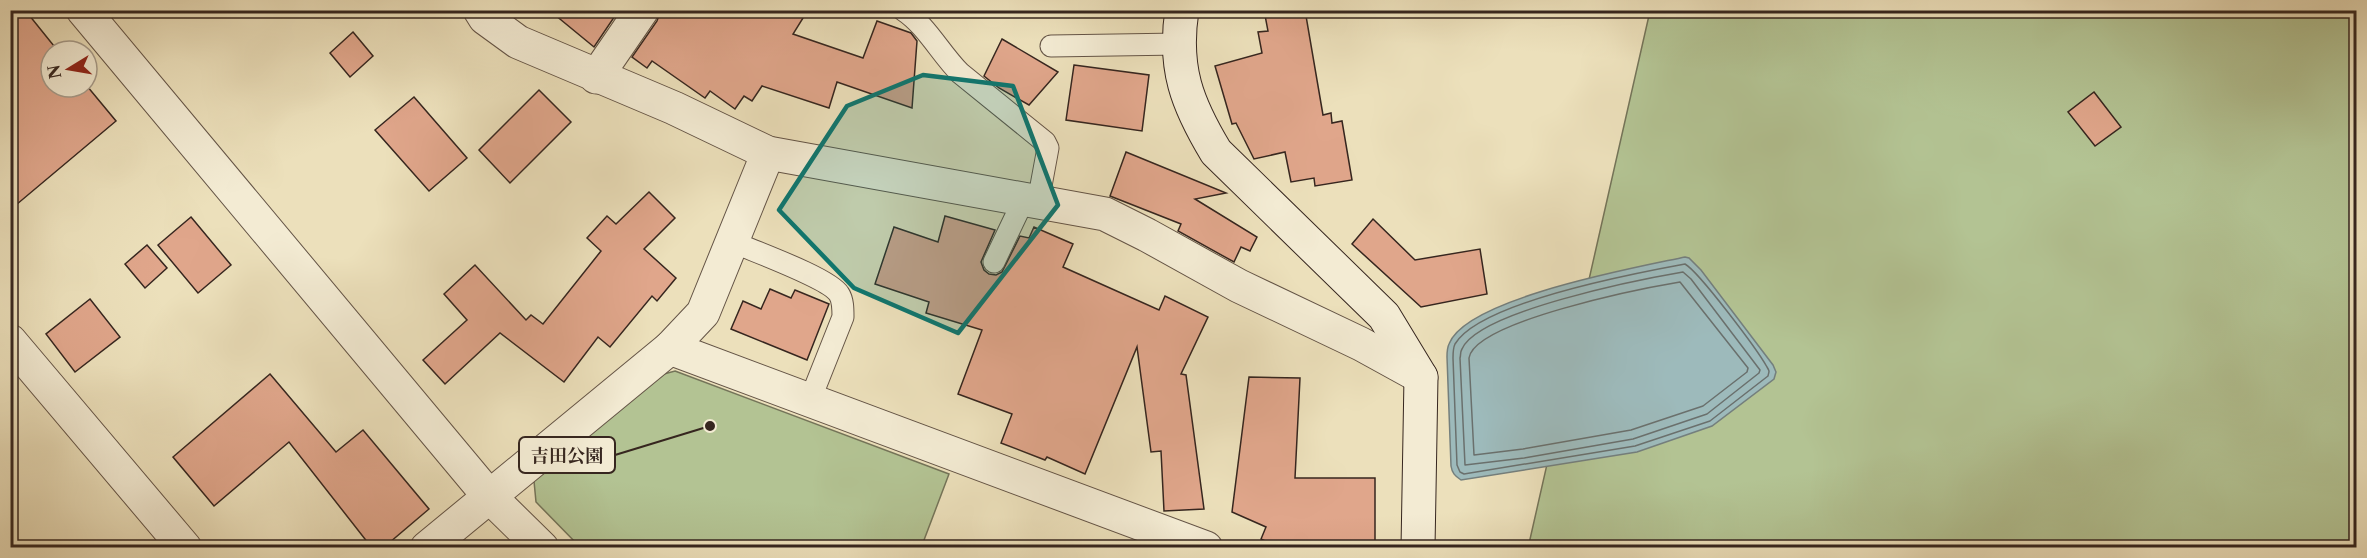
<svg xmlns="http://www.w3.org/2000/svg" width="2367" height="558" font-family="'Libre Caslon Text','Noto Serif JP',serif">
<rect width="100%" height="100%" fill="#ece0bb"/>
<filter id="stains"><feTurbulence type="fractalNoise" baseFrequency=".00333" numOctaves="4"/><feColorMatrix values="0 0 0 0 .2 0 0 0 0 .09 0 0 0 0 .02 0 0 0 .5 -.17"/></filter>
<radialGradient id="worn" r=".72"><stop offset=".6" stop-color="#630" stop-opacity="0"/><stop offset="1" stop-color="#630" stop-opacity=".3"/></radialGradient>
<!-- green -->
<g fill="#b3c393" stroke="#747459" stroke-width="1.5">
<path d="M1650,11H2356V547L1528,548Z"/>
<path d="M675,371L949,474L921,548L580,547L536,502L534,481L653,377Z"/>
</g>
<!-- water -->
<path fill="#9dbabb" stroke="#747f7d" stroke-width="1.5" d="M1685,257L1689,258L1701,270L1773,365L1776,372L1774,379L1712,426L1637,452L1461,480C1455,476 1452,473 1451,466L1447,357C1447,353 1447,348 1449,344C1466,298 1639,267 1685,257Z"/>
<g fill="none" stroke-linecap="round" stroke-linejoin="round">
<!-- shore -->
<g stroke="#6a706d" stroke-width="1.5">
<path d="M1685,264C1699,272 1757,349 1767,367C1770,372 1769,371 1768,376L1710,421L1635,446L1464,474L1460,472L1457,465L1453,358C1453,353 1453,348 1455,344C1480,302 1636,273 1685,264Z"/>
<path d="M1683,272L1691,279L1760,370L1759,373L1707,414L1633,439L1524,458L1465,465L1460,358C1461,355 1460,352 1462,349C1478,311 1642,279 1683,272Z"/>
<path d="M1680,282L1748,368L1747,372L1703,406L1631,430L1523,449L1474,455L1469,358C1475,321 1644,288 1680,282Z"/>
</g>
</g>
<!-- building -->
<g fill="#e0a68b" stroke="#36261f" stroke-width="1.5">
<path d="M10,10H25L58,51H51V87L87,86L116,121L10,210Z"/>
<path d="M549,10H619L594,47Z"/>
<path d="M661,10H808L793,34L863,58L877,21L911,33L917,41L912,108L837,82L829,108L762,86L752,101L744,96L735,109L710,91L705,98L652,61L647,68L632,57L657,21Z"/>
<path d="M1264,10H1305L1323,115L1331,113L1332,123L1342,121L1352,180L1315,186L1314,178L1291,182L1285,152L1254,159L1236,123L1232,124L1215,66L1262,53L1258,32L1268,31Z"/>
<path d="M353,32L373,56L350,77L330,53Z"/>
<path d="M1002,39L1058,72L1029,105L999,88L984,76Z"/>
<path d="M1074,65L1149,75L1142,131L1066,120Z"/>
<path d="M539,90L571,122L510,183L479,150Z"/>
<path d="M2094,92L2121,127L2095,146L2068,112Z"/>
<path d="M414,97L467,158L429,191L375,130Z"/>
<path d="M1126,152L1226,193L1195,199L1257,237L1250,251L1241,247L1234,262L1178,231L1181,224L1110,196Z"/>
<path d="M649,192L675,218L644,249L676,278L657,301L652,296L610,347L598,337L564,382L500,333L445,384L423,360L467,320L444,294L475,265L526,320L531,315L543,324L601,251L587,238L607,216L616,224Z"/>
<path d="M945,216L995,230L981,262L984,270L989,274L996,275L1002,272L1020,236L1029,238L1034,227L1073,244L1063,267L1159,310L1165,296L1208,317L1181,374L1186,375L1204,509L1164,511L1161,451L1151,452L1137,347L1085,474L1047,457L1045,460L1001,443L1012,414L958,394L982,330L926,313L929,302L875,284L894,227L938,242Z"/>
<path d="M191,217L231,265L198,293L158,245Z"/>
<path d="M1373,219L1415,260L1480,249L1487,294L1421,307L1352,244Z"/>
<path d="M147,245L167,268L145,288L125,264Z"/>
<path d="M770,289L791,298L795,290L829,304L807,360L731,329L743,301L761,309Z"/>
<path d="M90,299L120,337L75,372L46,334Z"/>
<path d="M270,374L336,452L363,430L429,509L383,548H372L289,442L214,506L173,457Z"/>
<path d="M1249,377L1300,378L1295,478H1375V548H1281L1261,539L1266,527L1232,512Z"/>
</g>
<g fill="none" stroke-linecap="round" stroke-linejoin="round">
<defs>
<g id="lane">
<path d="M903,10C927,26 940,53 960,73L1045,142L1048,148L1038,202"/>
<path d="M1051,46L1179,44"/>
<path d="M733,242C753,251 829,278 839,294C843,300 843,309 843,317L810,400"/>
<path d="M994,262L1024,199"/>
</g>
<g id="street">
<path d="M83,10L488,495L542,548"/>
<path d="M480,10L485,18L518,42L674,108L768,153L1105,214L1147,235L1239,286L1361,344L1421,377"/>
<path d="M596,77L642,10"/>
<path d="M10,341L185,548"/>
<path d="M670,348L1206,548"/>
<path d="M427,548L670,348L703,313L768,153"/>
</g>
<path id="secondary" d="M1182,10C1173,68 1187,104 1216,152L1384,316L1421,377L1418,548"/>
</defs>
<!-- lane casing -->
<use href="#lane" stroke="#645446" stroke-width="23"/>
<!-- street casing -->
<use href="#street" stroke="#645446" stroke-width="35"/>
<!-- secondary casing -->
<use href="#secondary" stroke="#36261f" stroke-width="35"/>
<!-- lane -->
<use href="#lane" stroke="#f3ebd3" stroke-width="21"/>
<!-- street -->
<use href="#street" stroke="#f3ebd3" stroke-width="33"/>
<!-- secondary -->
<use href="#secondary" stroke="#f3ebd3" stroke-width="33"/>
</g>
<!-- marked area -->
<path fill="#0f766e" fill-opacity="0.2" stroke="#0f766e" stroke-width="4.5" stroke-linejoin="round" d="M923,75L1013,86L1058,205L958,333L854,288L779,210L847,106Z"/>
<!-- callouts -->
<path fill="none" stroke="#36261f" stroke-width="2" d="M710 426L615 455"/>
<circle fill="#36261f" stroke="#f3ebd3" stroke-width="2" cx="710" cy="426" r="6"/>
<rect fill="#f3ebd3" stroke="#36261f" stroke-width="2" x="519" y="437" width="96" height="36" rx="6"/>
<g font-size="18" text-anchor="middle" font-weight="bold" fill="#36261f">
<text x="567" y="462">吉田公園</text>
</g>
<!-- margin -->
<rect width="2367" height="558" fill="none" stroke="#ece0bb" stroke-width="36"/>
<rect x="12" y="12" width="2343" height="534" fill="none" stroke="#36261f" stroke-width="3"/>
<rect x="18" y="18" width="2331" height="522" fill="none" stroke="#36261f" stroke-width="1.5"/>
<!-- north arrow -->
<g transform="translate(69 69) rotate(259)"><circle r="28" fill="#f3ebd3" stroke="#a79c8b" stroke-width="1.5"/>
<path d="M0-4.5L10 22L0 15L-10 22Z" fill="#8f2418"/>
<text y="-9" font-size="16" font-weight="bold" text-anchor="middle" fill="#36261f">N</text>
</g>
<rect width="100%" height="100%" filter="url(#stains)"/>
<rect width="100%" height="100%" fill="url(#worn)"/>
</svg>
